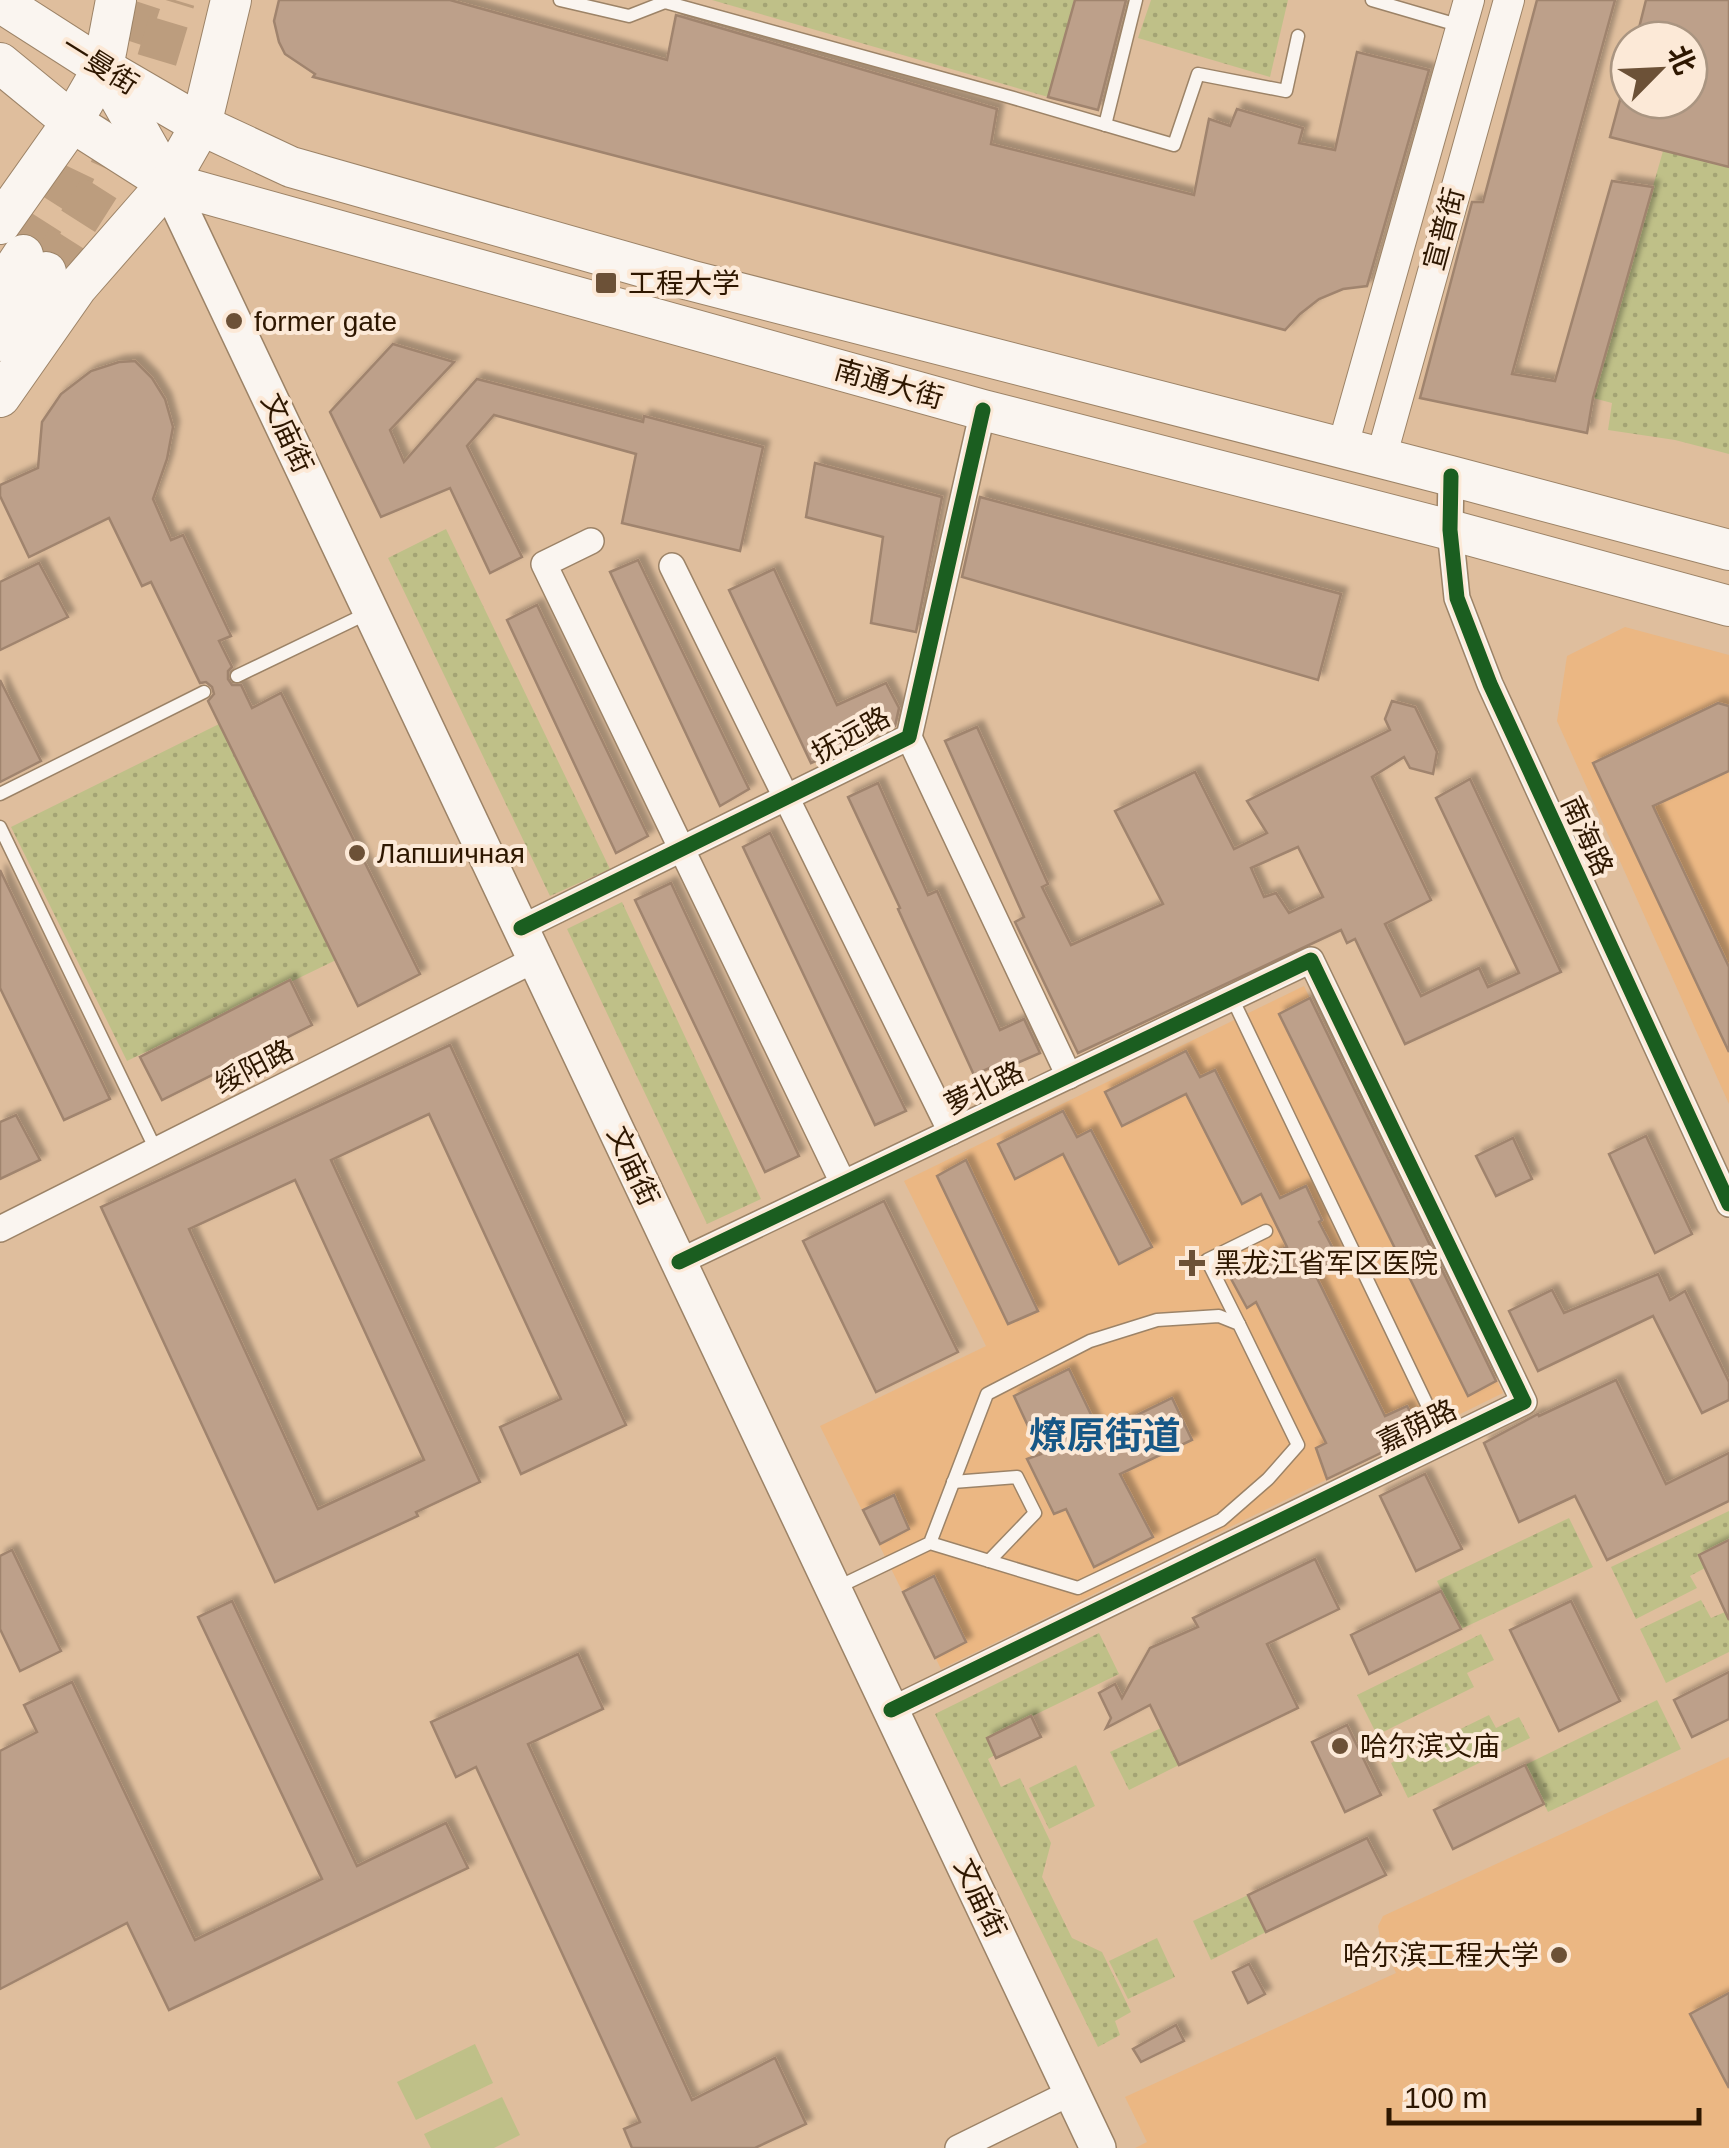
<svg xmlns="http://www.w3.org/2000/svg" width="1729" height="2148" font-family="Helvetica,'Noto Sans SC',sans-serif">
<defs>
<pattern id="grass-dots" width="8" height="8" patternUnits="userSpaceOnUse" patternTransform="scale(2.5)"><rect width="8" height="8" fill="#bfc088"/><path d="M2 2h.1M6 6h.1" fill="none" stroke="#a4a474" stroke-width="1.8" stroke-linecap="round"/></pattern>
<filter id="shadow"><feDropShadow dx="6" dy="-6" stdDeviation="2.5" flood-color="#0004"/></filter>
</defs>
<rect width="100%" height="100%" fill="#dfbe9d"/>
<!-- built -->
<g fill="#ebb783">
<path d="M1625,627L1729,655V1104L1557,721L1567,656Z"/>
<path d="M1304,986L1503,1393L941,1669L820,1426L986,1346L904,1181Z"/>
<path d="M1729,1757V2148H1135L1147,2142L1125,2097L1396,1973L1380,1938L1378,1926L1383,1916Z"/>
</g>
<!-- grass -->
<g fill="url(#grass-dots)">
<path d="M712,0H1075L1048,97Z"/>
<path d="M1151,0H1288L1270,77L1138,38Z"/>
<path d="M1729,0V454L1675,440L1608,430L1612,403L1593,398L1663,151L1675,100H1689Z"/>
<path d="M446,529L610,869L550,896L388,558Z"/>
<path d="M219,724L336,960L127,1061L11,827Z"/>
<path d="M622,902L761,1199L707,1224L567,929Z"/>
<path d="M1729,1511V1652L1666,1683L1640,1629L1701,1600L1711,1618L1725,1612L1705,1568L1690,1576L1697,1588L1636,1619L1611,1567Z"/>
<path d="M1569,1518L1593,1567L1461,1629L1437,1581Z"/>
<path d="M1099,1633L1119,1674L987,1738L995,1755L988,1759L1001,1787L1020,1778L1051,1843L1042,1877L1072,1938L1102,1952L1131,2012L1115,2021L1120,2035L1098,2047L935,1714Z"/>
<path d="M1481,1634L1494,1660L1467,1673L1474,1687L1377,1735L1357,1695Z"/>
<path d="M1657,1700L1681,1749L1548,1812L1525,1765Z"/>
<path d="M1489,1715L1496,1728L1519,1717L1530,1738L1408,1798L1391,1763Z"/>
<path d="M1161,1728L1179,1765L1129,1790L1110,1752Z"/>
<path d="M1076,1765L1095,1806L1049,1829L1029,1788Z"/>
<path d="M1248,1895L1266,1932L1211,1960L1193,1921Z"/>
<path d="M1157,1938L1175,1977L1128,1999L1109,1961Z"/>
</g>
<!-- garden -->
<g fill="#bfc088">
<path d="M475,2044L493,2083L416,2120L397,2082Z"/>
<path d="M502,2097L520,2135L494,2148H431L424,2134Z"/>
</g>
<!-- building -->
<g fill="#bda08a" stroke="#a0846e" stroke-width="2.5" fill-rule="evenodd" filter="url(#shadow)">
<path d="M279,0H450L667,60L676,15L997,109L991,144L1194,195L1209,119L1230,126L1237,109L1303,128L1299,143L1335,150L1357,52L1429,70L1367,286L1343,289L1319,299L1300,314L1285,330L313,77L315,74L285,54L279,42L274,21Z"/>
<path d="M1075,0H1126L1098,110L1048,97Z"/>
<path d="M1537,0H1615L1512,374L1555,381L1612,181L1653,187L1593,398L1587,433L1420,398L1472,202H1483Z"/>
<path d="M1646,0H1729V167L1610,137L1620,100H1689V40H1636Z"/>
<path d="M393,344L454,362L390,430L404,462L477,379L643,422L644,416L763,447L740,551L622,523L636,454L494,415L467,446L522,557L490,573L450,488L381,517L330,412Z"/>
<path d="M135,361L152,378L165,399L173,427L167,459L153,499L171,540L183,535L231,636L219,641L232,667L228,671V679L232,685H241L252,708L281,693L420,974L358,1006L208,701L214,694L212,687L206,682L200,683L151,582L142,586L109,518L29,557L0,496V485L38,468L42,422L61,394L91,371L119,362Z"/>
<path d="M815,463L942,497L916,632L871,623L883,537L806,517Z"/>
<path d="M980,497L1341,594L1318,680L962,577Z"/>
<path d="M638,560L749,789L720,806L610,572Z"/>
<path d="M39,563L68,617L0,650V582Z"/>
<path d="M774,569L837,705L886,683L899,708L895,726L811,763L729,590Z"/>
<path d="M537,605L648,836L616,853L507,620Z"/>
<path d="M0,680L41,761L0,782Z"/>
<path d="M1392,701L1415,707L1437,752L1433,774L1410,768L1404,757L1372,777L1431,900L1385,924L1421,996L1479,968L1488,987L1519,973L1436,798L1470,779L1561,972L1405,1044L1355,939L1347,943L1341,930L1078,1053L1015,922L1024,917L945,741L977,727L1048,884L1042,887L1071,945L1163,904L1115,811L1195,772L1234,849L1267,833L1247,801L1390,730L1385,719ZM1298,847L1323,897L1289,913L1276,893L1264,897L1251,868Z"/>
<path d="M1718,703L1729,706V771L1653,806L1729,967V1052L1593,763Z"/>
<path d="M878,783L928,895L937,891L1000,1030L1024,1019L1040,1053L1006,1068L1003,1062L974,1075L898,909L900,908L848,797Z"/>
<path d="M770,833L906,1111L875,1125L743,847Z"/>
<path d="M0,870L110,1099L64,1120L0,988Z"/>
<path d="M671,883L799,1156L765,1172L635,900Z"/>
<path d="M290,980L312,1025L162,1100L140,1057Z"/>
<path d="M1310,998L1496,1381L1468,1396L1279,1014Z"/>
<path d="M450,1045L626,1425L521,1474L500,1427L561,1399L429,1114L331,1160L480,1482L416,1512L418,1516L275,1582L101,1207ZM295,1180L424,1460L318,1509L189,1229Z"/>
<path d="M1186,1051L1200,1077L1215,1070L1280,1198L1306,1186L1322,1220L1319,1222L1339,1260L1314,1272L1385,1416L1407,1406L1422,1433L1327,1479L1316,1448L1326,1443L1256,1302L1247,1308L1229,1275L1287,1247L1261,1194L1242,1204L1186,1094L1122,1126L1105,1092Z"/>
<path d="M1063,1111L1077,1137L1091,1130L1152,1247L1119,1264L1063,1154L1015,1179L998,1144Z"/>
<path d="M16,1115L40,1160L0,1179V1122Z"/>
<path d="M1646,1136L1692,1234L1655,1253L1609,1154Z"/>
<path d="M1513,1138L1532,1179L1496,1196L1476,1156Z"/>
<path d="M966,1160L1038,1311L1008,1324L937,1176Z"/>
<path d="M884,1201L958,1352L876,1392L803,1241Z"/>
<path d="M1658,1274L1670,1300L1685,1291L1729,1382V1400L1702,1413L1653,1316L1538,1371L1509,1311L1552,1290L1564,1313Z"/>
<path d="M1069,1369L1100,1433L1172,1398L1192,1440L1120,1474L1153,1537L1094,1567L1066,1509L1054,1514L1027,1459L1041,1454L1014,1396Z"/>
<path d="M1616,1380L1666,1484L1729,1453V1501L1607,1560L1575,1496L1519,1522L1484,1443L1538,1414L1539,1416Z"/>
<path d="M1425,1474L1462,1549L1416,1571L1380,1496Z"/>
<path d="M894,1495L909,1529L880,1544L863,1510Z"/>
<path d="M1729,1540V1620L1699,1555Z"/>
<path d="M12,1550L61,1651L20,1671L0,1629V1556Z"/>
<path d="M1315,1559L1339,1609L1267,1644L1298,1708L1179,1765L1150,1705L1106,1728L1111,1718L1099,1693L1115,1684L1122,1698L1150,1648L1198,1627L1193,1618Z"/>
<path d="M934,1576L966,1642L935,1658L903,1592Z"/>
<path d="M1441,1591L1461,1629L1369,1674L1351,1635Z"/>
<path d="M232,1601L357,1866L446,1823L468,1868L169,2010L127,1923L0,1989V1751L37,1732L24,1705L72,1682L195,1940L322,1879L198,1617Z"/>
<path d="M1571,1601L1620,1701L1559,1731L1510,1630Z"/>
<path d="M578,1654L603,1709L528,1744L692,2100L775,2058L806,2124L755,2148H632L624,2129L640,2122L476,1767L456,1777L431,1722Z"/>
<path d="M1729,1672V1719L1692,1737L1674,1700Z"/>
<path d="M1031,1716L1041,1737L996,1758L987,1738Z"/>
<path d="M1347,1725L1381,1795L1345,1812L1312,1742Z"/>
<path d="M1525,1765L1544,1804L1453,1849L1434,1810Z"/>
<path d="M1367,1838L1386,1875L1266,1932L1248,1895Z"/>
<path d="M1249,1964L1265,1994L1248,2003L1233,1972Z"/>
<path d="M1729,1993V2088L1690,2014Z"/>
<path d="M1176,2025L1184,2041L1141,2062L1133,2049Z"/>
</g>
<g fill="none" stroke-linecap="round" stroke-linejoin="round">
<!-- primary-tunnel -->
<g stroke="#bc9d7e" stroke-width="40" stroke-dasharray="40 20" stroke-linecap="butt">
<path d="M23,255L75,173L106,109L142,0"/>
<path d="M46,272L105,179L152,76L175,0"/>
</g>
<defs>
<g id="service">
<path d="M560,0L629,16L665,2L1010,97L1174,145L1198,74L1286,91L1298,36"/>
<path d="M1372,0L1461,26"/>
<path d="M1105,125L1136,0"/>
<path d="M237,676L370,612"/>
<path d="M0,794L204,692"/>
<path d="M0,827L156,1150"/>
<path d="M1232,998L1444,1440"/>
<path d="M1239,1324L1207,1260L1266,1231"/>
<path d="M953,1482L1017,1477L1035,1513L989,1561"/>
<path d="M836,1588L930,1543L987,1394L1090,1341L1157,1320L1219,1316L1239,1324L1298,1445L1268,1479L1221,1520L1078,1588L930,1543"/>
</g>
<g id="minor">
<path d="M1451,476L1450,530L1457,598L1490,684L1729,1204"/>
<path d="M591,541L544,564L843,1183"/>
<path d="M672,566L951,1132"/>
<path d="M909,737L1069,1076"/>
<path d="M521,928L909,737L983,410"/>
<path d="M0,1229L536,959"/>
<path d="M679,1262L1311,960L1524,1402L891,1710"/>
<path d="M958,2148L1072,2092"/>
</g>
<g id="tertiary">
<path d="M1342,449L1469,0"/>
<path d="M1381,458L1509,0"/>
</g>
<path id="secondary" d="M168,183L1098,2148"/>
<g id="primary">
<path d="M0,2L103,68L168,183"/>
<path d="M0,63L72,122L163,180"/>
<path d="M103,68L116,0"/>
<path d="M168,183L201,125L231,0"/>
</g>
<g id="trunk">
<path d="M0,224L72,122L103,68L201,125L291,167L689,280L1451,476L1729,550"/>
<path d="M0,290L23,255"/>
<path d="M0,341L46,272"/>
<path d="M0,397L77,287L168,183L983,410L1450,530L1729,606"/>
</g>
</defs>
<!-- service casing -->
<use href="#service" stroke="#9c8367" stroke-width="15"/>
<!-- minor casing -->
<use href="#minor" stroke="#9c8367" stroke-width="28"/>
<!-- tertiary casing -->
<use href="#tertiary" stroke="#9c8367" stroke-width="32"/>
<!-- secondary casing -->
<use href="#secondary" stroke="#9c8367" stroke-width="38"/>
<!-- primary casing -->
<use href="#primary" stroke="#9c8367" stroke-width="42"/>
<!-- trunk casing -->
<use href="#trunk" stroke="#9c8367" stroke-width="42"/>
<!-- service -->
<use href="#service" stroke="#faf5f0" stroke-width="12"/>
<!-- minor -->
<use href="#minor" stroke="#faf5f0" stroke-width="25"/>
<!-- tertiary -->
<use href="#tertiary" stroke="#faf5f0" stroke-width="30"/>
<!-- secondary -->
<use href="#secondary" stroke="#faf5f0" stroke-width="35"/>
<!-- primary -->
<use href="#primary" stroke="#faf5f0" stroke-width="40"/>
<!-- trunk -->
<use href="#trunk" stroke="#faf5f0" stroke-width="40"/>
<defs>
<g id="cycleway">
<path d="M1451,476L1450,530L1457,598L1490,684L1729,1204"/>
<path d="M521,928L909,737L983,410"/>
<path d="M679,1262L1311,960L1524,1402L891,1710"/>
</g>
</defs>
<!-- cycleway casing -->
<use href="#cycleway" stroke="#fce9d7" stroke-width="21"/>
<!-- cycleway -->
<use href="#cycleway" stroke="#1b5e20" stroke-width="15"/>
</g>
<!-- markers -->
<g fill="#6c5137" stroke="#fce9d7" stroke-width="4">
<rect x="594" y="271" width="24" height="24" rx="5"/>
<circle cx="234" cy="321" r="10"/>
<circle cx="357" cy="853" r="10"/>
<path d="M1187 1248h10v10h10v10h-10v10h-10v-10h-10v-10h10z"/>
<circle cx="1340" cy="1746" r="10"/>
<circle cx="1559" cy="1955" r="10"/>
</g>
<g text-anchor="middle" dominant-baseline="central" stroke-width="8" stroke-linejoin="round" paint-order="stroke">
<!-- street labels -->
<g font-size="28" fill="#2e1700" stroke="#fce9d7">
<text transform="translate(100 65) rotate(32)">一曼街</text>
<text transform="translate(1444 229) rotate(-75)">宣普街</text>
<text transform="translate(889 384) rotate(16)">南通大街</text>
<text transform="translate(287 433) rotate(65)">文庙街</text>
<text transform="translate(851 735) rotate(-29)">抚远路</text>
<text transform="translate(1587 836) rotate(65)">南海路</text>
<text transform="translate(254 1067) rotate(-27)">绥阳路</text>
<text transform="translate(984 1088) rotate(-26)">萝北路</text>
<text transform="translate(633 1166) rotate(65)">文庙街</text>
<text transform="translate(1417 1426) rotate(-26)">嘉荫路</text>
<text transform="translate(980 1898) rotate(65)">文庙街</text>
</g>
<!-- poi labels -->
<g font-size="28" fill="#2e1700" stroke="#fce9d7" text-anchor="start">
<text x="628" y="283">工程大学</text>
<text x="254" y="321">former gate</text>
<text x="377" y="853">Лапшичная</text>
<text x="1214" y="1263">黑龙江省军区医院</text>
<text x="1360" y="1746">哈尔滨文庙</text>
<text x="1539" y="1955" text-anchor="end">哈尔滨工程大学</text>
</g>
<!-- district labels -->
<g font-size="38" font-weight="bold" fill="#175786" stroke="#fce9d7">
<text x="1105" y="1436">燎原街道</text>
</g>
</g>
<!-- north arrow -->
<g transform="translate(1659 70) rotate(66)"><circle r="48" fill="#fce9d7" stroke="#aa9581" stroke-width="2.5"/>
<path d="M0-8L18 38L0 25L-18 38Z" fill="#6c5137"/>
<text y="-15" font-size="28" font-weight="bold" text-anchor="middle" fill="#2e1700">北</text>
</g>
<!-- scale -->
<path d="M1389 2108v15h310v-15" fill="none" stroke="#2e1700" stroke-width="5"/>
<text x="1404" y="2108" font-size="30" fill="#2e1700" stroke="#fce9d7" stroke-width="8" paint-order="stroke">100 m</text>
</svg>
